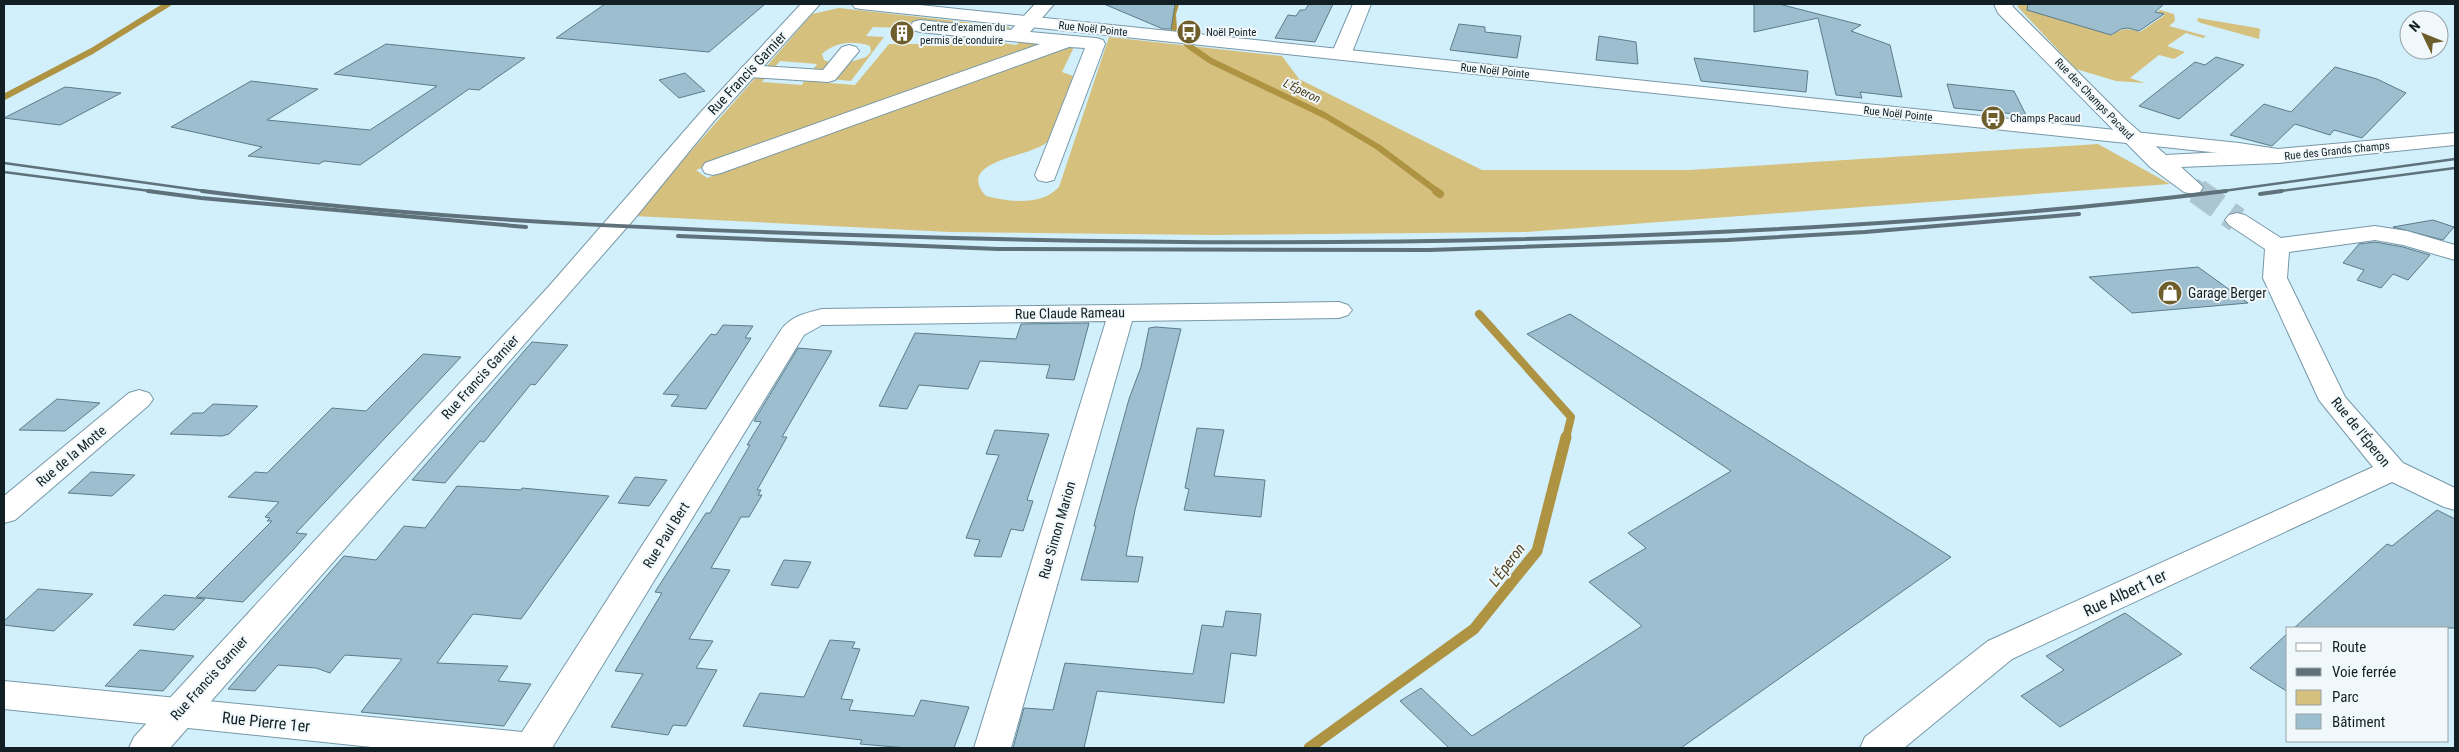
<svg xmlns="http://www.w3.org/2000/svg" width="2459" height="752" font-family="'Roboto Condensed',sans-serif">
<rect width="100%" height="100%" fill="#d2effc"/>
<!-- green -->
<g fill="#d5c07d">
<path d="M2023,4H2039L2061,11L2052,17L2112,35C2122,28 2128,28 2140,32L2165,15L2157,12L2160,10L2174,14L2175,21L2169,26L2206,36L2203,38L2186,33L2167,46L2185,52L2174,59L2159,55L2130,78L2145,83L2116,81L2076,69L2017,6Z"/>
<path d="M839,8L1010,27L1008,30L913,21L905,28L873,27L866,36L884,37L851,81L831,79L844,64L866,57L871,52L870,46C853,40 835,42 822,54L824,60L830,62L823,72L812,71L817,64L780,61L774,68L766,67L812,14Z"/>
<path d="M2198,18L2257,28L2260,29L2259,39L2201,23L2197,21Z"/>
<path d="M956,31L995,35L990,41L1016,45L1024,39L1051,41L696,170L707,178L1063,48L1074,47L1062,72L1073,76C1068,89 1055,132 1048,141C1036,157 953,159 986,196C1009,202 1042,206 1059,187L1109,37L1282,56L1299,79L1482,170H1689L2098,144L2170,184L1526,232L1211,235L950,232L634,216L756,77H766L762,82L802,85L804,81L855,85L889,44H937L941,38L950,39Z"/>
</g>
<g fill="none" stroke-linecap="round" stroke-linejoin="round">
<!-- stream-far2 -->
<g stroke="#ad9342" stroke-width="6">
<path d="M1176,4L1173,14L1174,30L1189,46L1211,61L1324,115L1378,147L1438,192"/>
<path d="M4,97L92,51L168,4"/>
</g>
<!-- stream-far1 -->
<g stroke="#ad9342" stroke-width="8">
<path d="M1436,191L1440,194"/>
<path d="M1479,314L1571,417L1566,438"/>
</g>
<!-- stream -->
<path stroke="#ad9342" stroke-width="11" d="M1309,748L1474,629L1537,551L1566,437"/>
</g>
<!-- building -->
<g fill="#9cbece" stroke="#5b7c8a">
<path d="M605,4H765L709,52L556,38Z"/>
<path d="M1104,4H1175L1171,29H1163Z"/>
<path d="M1309,4H1333L1315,42L1275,38L1288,15L1296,16L1300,10H1305Z"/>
<path d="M1754,4H1779L1861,25L1851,31L1890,45L1902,97L1860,92L1862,98L1836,95L1818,18L1754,32Z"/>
<path d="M2028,4H2164L2155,12L2164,14L2139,31L2128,28L2121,29L2111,35L2027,10Z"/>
<path d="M1459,24L1485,27V32L1521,36L1517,58L1450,50Z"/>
<path d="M1599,36L1636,42L1638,64L1596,60Z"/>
<path d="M386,44L525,58L479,90L469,89L360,165L324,161L319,164L248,156L262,147L171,127L251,81L318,89L267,120L370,130L437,86L334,74Z"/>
<path d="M2216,57L2244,65L2179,119L2139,106L2195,62L2205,65Z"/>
<path d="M1694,58L1808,71L1806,92L1701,81Z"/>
<path d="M2335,67L2377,79L2406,93L2362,138L2334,130L2330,135L2295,124L2272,146L2230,135L2264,104L2291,112Z"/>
<path d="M685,73L705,91L679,98L659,80Z"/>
<path d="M1947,84L2014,91L2026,115L1954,108Z"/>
<path d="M65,87L121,93L60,125L4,118Z"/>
<path d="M2433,220L2454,227L2443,240L2393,227Z"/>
<path d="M2375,242L2403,247L2430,255L2408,280L2393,274L2381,288L2357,280L2364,270L2343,263L2359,244Z"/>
<path d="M2198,267L2248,303L2132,313L2089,277Z"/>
<path d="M1570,314L1951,557L1681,748H1449L1400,701L1421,688L1472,736L1642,626L1589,582L1646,548L1628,533L1731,471L1527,334Z"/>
<path d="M1089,323L1074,380L1046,378L1050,365L980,361L968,389L919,385L907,409L879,406L915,333L1016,339L1021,324Z"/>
<path d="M723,325L753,326L745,338H751L706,409L671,406L679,395L663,394L711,334L716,335Z"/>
<path d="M1156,327L1181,329L1135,510L1126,556L1143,557L1138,582L1081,580L1096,526H1094L1129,399L1141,367L1149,328Z"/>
<path d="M532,342L568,345L535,385L531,384L484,442L480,441L445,483L412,480Z"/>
<path d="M798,348L832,351L782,437H787L757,490H761L758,495H762L749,517H741L711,568L730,570L689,639L713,641L696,668L717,670L686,726L673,725L668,735L611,727L643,674L615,671L662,593L655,592L706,513H710L750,445H747L761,422L754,421Z"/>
<path d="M423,354L461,357L296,533L307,534L293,550L243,602L196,597L272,521H267L270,518L265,517L279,502L228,497L255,472L267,473L332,408L366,411Z"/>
<path d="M57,399L100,403L65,431L19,430Z"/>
<path d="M213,404L258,406L229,434L222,436L170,434L193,413H203Z"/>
<path d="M1197,428L1224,430L1214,476L1265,480L1261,517L1184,510L1189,489L1185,488Z"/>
<path d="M995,430L1049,434L1027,500L1033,501L1023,531L1011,529L1001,557L974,556L980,540L966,538L999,455L986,454Z"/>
<path d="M91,472L135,475L112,496L68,493Z"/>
<path d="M635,477L667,480L649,506L618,503Z"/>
<path d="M457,486L521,490L522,488L609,496L521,619L473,614L437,663L508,666L498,681L531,684L504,726L361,712L402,659L345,655L330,673L316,668L278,665L255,691L228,689L344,556L376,560L404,526L425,528Z"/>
<path d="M2437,510L2455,519V628H2294L2387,544L2392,546Z"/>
<path d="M784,560L811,562L798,588L771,585Z"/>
<path d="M38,589L93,594L54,631L4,625V621Z"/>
<path d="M164,595L205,599L174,630L133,625Z"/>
<path d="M1226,611L1261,614L1256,656L1231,653L1224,703L1097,691L1084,748H1013L1024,708L1053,710L1065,663L1193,674L1202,625L1223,627Z"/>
<path d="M2125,613L2182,654L2060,727L2021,696L2064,670L2046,656Z"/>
<path d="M2288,633V692L2250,668Z"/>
<path d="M830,640L855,642L852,648L860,649L841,699L853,700L849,710L914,716L921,700L969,707L954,748H907L860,744L862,740L743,726L760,693L804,697Z"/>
<path d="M140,650L194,656L163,691L105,686Z"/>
</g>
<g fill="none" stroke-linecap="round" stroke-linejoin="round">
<!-- minor-tunnel-far1 -->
<path stroke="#acc6d1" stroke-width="20" stroke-dasharray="20 10" stroke-linecap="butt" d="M2192,187L2199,192"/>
<!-- minor-tunnel -->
<path stroke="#acc6d1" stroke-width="26" stroke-dasharray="26 13" stroke-linecap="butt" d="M2197,191L2237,220"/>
<defs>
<g id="minor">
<path d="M1035,4H1054L1030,32L1096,38L1103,40L1105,44L1054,180L1046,182L1038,180L1035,175L1085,48L1069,47L721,173L713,175L705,173L702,168L705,163L1040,44L920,32L913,30L911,26L913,22L920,20L1011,30Z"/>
<path d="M1353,4H1371L1351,55L1348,59H1334L1331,55Z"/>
<path d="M1994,4H2012L2013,7L2126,120L2166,155L2278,149L2286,151L2289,156L2286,161L2278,163L2181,167L2203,187L2200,192L2192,194L2184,192L2150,167L1998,13Z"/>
<path d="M849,45L856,47L859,51L835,80L828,82L749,77L742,75L739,71L742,67L749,65L823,70L842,47Z"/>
<path d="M2237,213L2245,215L2281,238L2375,226L2407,231L2455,245V260L2403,245L2375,240L2289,252L2287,278L2345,397L2403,463L2455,488V510L2444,507L2392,482L2012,659L1904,748H1860L1865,737L1988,641L2373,467L2319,400L2263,278L2265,249L2229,225L2225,220L2229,215Z"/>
<path d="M1339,302L1348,305L1352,310L1348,315L1339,318L1132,321L1011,748H974L1106,321L822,325L804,335L552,748H381L4,709V681L522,732L781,330C791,316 806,313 822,309Z"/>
<path d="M139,390L149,393L153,399L149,405L15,520L4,523V496L129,393Z"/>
</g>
<g id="tertiary">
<path d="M801,4H820L714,121L635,218L170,748H129L134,737L550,285L700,113Z"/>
<path d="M852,4H910L2239,143L2278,149L2455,133V145L2278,163L2239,155L861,9L855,8Z"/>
</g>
</defs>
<!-- minor casing -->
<use href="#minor" stroke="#7798a7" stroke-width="2"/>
<!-- tertiary casing -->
<use href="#tertiary" stroke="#7798a7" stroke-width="2"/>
<!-- minor -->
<use href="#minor" fill="#fff" fill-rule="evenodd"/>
<!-- tertiary -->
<use href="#tertiary" fill="#fff" fill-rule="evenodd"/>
<!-- rail-far1 -->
<g stroke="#5f727b" stroke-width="2.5">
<path d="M4,163L212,192"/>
<path d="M4,172L158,192"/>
<path d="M2216,192L2455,159"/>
<path d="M2273,192L2455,168"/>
</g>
<!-- rail -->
<g stroke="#5f727b" stroke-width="4">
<path d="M148,191L201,198L526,227"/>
<path d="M202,191C451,223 704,231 954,238C1209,245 1464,244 1718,232C1888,224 2058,212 2226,191"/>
<path d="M2260,194L2282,191"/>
<path d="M678,236L998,249L1429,250L1728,240L1865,232L2079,214"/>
</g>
</g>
<!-- icons -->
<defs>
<symbol id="bus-disc" viewBox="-11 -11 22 22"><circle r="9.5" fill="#6e5e2c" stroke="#f1f8fb"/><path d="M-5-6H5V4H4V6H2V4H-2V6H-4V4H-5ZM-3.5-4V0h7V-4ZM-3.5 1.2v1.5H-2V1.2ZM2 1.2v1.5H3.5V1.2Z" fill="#fff"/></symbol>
<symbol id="building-disc" viewBox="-11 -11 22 22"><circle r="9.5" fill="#6e5e2c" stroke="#f1f8fb"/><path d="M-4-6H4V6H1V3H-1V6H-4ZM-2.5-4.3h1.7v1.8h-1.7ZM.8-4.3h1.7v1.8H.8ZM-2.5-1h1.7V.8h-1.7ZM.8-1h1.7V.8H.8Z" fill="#fff"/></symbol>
<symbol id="shop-disc" viewBox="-11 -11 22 22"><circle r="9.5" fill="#6e5e2c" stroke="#f1f8fb"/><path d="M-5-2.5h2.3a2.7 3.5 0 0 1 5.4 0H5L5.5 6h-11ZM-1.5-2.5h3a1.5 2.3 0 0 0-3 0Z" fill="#fff"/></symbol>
</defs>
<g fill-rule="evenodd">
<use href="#bus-disc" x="1175" y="18" width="28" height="28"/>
<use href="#building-disc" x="888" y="19" width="28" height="28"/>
<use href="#bus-disc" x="1979" y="104" width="28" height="28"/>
<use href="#shop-disc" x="2156" y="279" width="28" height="28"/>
</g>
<g text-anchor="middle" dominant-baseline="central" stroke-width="4" stroke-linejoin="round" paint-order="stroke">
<!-- far-poi labels -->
<g font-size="11" fill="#122025" stroke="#f1f8fb" text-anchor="start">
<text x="920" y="27">Centre d'examen du<tspan x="920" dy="13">permis de conduire</tspan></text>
<text x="1206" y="32">Noël Pointe</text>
<text x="2010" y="118">Champs Pacaud</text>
</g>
<!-- far-street labels -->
<g font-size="11" fill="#122025" stroke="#f1f8fb">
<text transform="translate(1093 29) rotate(6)">Rue Noël Pointe</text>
<text transform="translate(1495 71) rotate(6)">Rue Noël Pointe</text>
<text transform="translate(2094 99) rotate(46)">Rue des Champs Pacaud</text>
<text transform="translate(1898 114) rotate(6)">Rue Noël Pointe</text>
<text transform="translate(2337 151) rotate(-6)">Rue des Grands Champs</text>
</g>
<!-- far-water labels -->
<g font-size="12" font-style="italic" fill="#4c401d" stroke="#f1f8fb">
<text transform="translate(1302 91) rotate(26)">L'Éperon</text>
</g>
<!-- street labels -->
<g font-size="14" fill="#122025" stroke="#f1f8fb">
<text transform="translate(747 73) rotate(-47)">Rue Francis Garnier</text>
<text transform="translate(1070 313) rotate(-1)">Rue Claude Rameau</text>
<text transform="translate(480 377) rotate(-48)">Rue Francis Garnier</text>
<text transform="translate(2361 432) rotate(51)">Rue de l'Éperon</text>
<text transform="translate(71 456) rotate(-40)">Rue de la Motte</text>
<text transform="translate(1057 530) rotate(-74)">Rue Simon Marion</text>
<text transform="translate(666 535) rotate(-58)">Rue Paul Bert</text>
<text transform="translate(209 678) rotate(-48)">Rue Francis Garnier</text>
</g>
<!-- poi labels -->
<g font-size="14" fill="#122025" stroke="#f1f8fb" text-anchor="start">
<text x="2188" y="293">Garage Berger</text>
</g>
<!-- water labels -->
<g font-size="15" font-style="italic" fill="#4c401d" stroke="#f1f8fb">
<text transform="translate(1507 565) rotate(-53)">L'Éperon</text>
</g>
<!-- near-street labels -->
<g font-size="16" fill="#122025" stroke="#f1f8fb">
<text transform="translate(2125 593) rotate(-25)">Rue Albert 1er</text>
<text transform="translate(266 722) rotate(6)">Rue Pierre 1er</text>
</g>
</g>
<!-- border -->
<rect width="2459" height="752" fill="none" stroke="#122025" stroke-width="10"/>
<!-- legend -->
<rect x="2286" y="627" width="162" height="115" fill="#f1f8fb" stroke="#98a2a5"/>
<rect x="2296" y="643" width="25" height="8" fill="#ffffff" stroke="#98a2a5"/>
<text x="2332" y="652" font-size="15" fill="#122025">Route</text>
<rect x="2296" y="668" width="25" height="8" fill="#5f727b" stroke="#98a2a5"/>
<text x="2332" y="677" font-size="15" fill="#122025">Voie ferrée</text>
<rect x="2296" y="690" width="25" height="15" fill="#d5c07d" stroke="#98a2a5"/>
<text x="2332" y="702" font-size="15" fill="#122025">Parc</text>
<rect x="2296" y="714" width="25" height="15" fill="#9cbece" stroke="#98a2a5"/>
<text x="2332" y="727" font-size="15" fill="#122025">Bâtiment</text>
<!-- north arrow -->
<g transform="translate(2424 35) rotate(313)"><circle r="24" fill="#f1f8fb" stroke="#98a2a5"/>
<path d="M0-4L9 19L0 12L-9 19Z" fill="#6e5e2c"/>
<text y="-8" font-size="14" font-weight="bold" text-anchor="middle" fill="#122025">N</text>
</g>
</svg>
